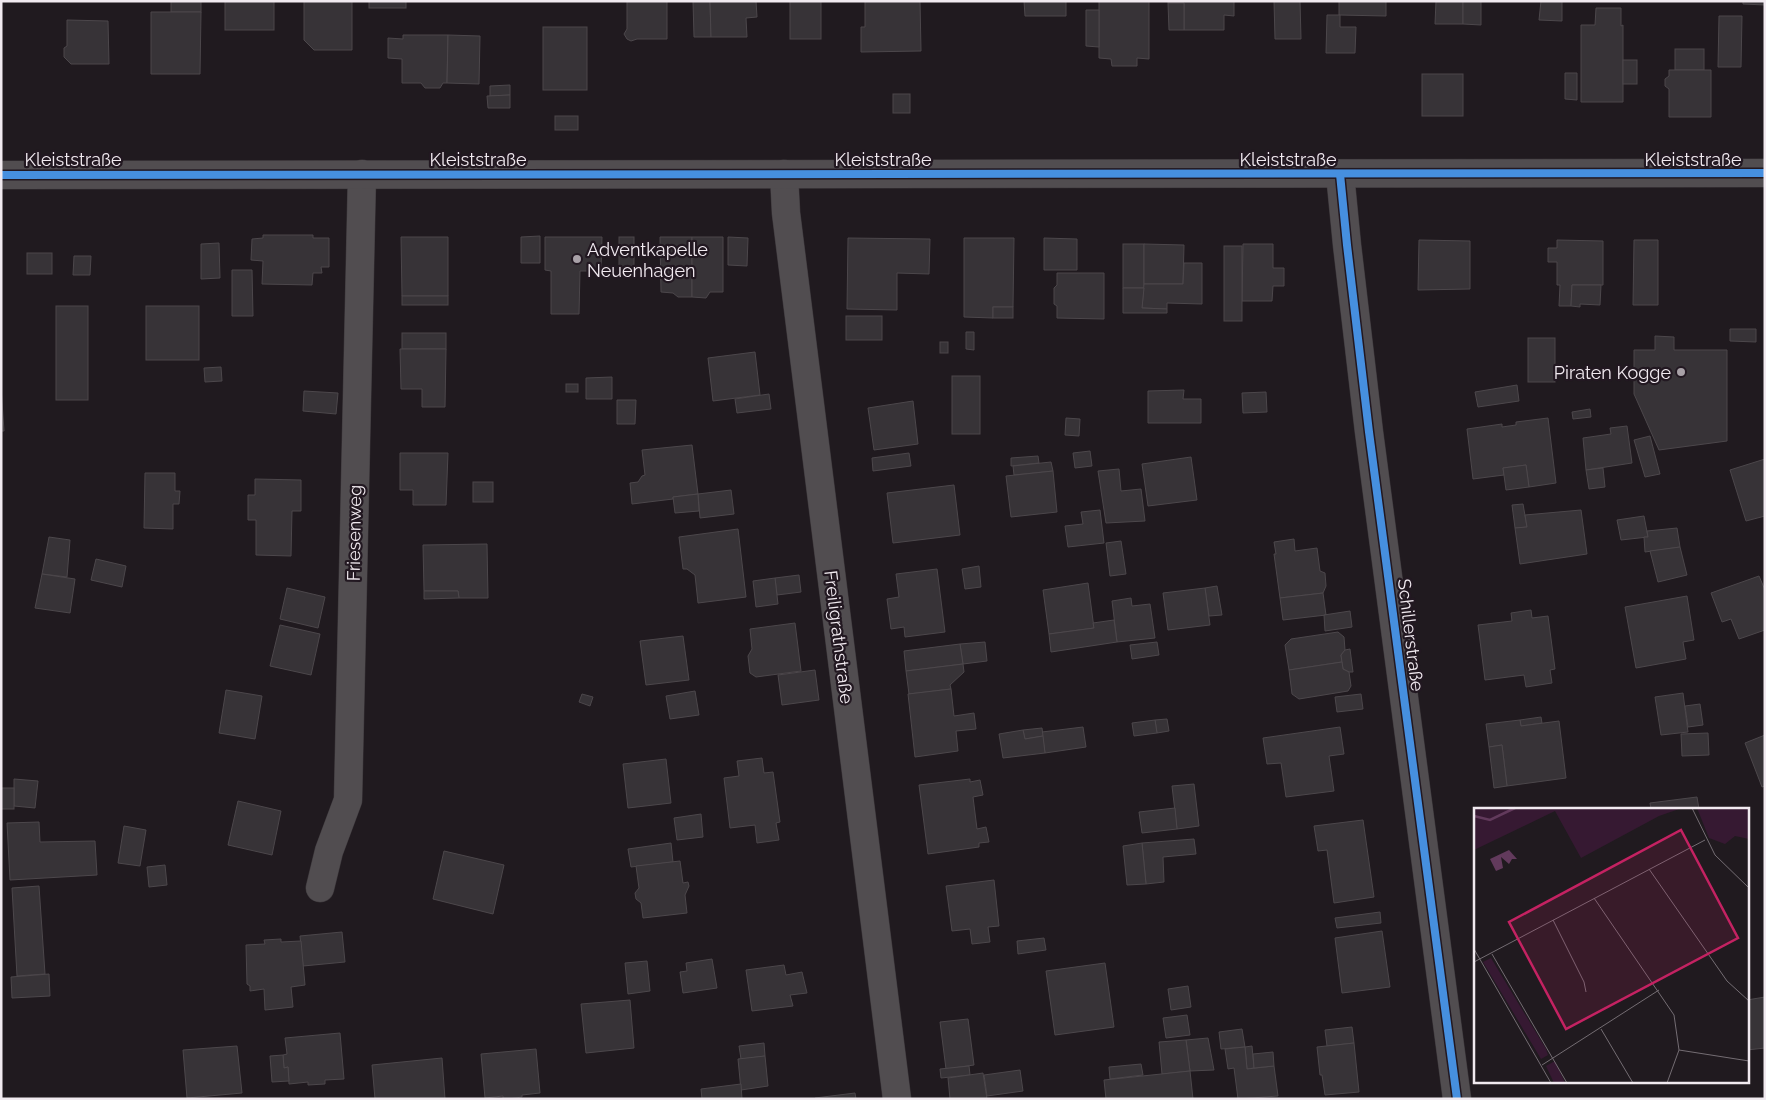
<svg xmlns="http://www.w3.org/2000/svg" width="1766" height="1100" font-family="Raleway,sans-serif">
<rect width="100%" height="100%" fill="#201a1f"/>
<!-- building -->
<g fill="#373337" stroke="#4c474b">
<rect x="171" y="1" width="30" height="11"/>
<rect x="225" y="1" width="49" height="29"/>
<path d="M304,1H352V50H314L304,40Z"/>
<rect x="369" y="1" width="37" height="7"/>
<path d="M627,1H667V39H637L631,41L627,39L624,34L627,29Z"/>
<path d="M693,1H710L711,37H694Z"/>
<path d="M710,1H756L757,17L746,18L747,37H711Z"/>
<rect x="790" y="1" width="31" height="38"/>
<path d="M865,1H920L921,51L861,52V27H865Z"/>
<path d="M1024,1H1066V16H1025Z"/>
<path d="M1099,1H1149V59L1137,58V66H1112L1111,59L1099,58Z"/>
<path d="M1168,1H1234V16L1224,15V30H1184V3H1168Z"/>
<path d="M1274,1H1300L1301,39H1275Z"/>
<path d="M1339,1H1386V16L1339,15Z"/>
<path d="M1436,1H1463V24H1435Z"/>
<path d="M1463,1H1481V25L1463,24Z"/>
<path d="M1541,1H1562V21L1539,20Z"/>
<path d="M1743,1H1765V5L1743,4Z"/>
<path d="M1168,3H1184V30H1169Z"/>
<path d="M1596,8H1621V26L1623,25V102H1581V25H1595Z"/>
<path d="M1086,10H1099V47L1086,46Z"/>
<path d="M151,12H201L200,74H151Z"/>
<path d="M1327,15H1340V27H1356L1355,53H1326Z"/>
<path d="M1719,16H1742L1741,67H1718Z"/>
<path d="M67,20L108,21L109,64H71L64,57V48L67,46Z"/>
<rect x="543" y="27" width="44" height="63"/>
<path d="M403,35H448L447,83H443L440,88H425L421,83H402V59L388,58V38L403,39Z"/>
<path d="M448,35L480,36L479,84L447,83Z"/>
<rect x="1675" y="49" width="29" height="21"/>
<rect x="1623" y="60" width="14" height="24"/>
<path d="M1669,70H1711V117H1669V89L1665,86V79L1669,76Z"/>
<path d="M1565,73H1577V100L1565,99Z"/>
<rect x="1422" y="74" width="41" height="42"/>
<path d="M510,85V95L490,96V86Z"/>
<rect x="893" y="94" width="17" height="19"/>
<path d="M510,95V108H488L487,96Z"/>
<rect x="555" y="116" width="23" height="14"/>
<path d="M263,235H313V238H329V267H321L322,273H313L312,285L262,284L263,261L251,260L252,239L263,238Z"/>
<path d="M540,236V263H521V237Z"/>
<path d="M401,237H448V296H402Z"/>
<path d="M545,237H602L601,271H580L579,314H551V271L545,270Z"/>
<rect x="619" y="237" width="15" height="35"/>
<path d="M660,237H692V297H678L673,293L661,292Z"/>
<path d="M692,237H723V292H710L706,298L692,297Z"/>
<path d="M728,237L748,238L747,266L728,265Z"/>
<path d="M848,238L930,239L929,274L897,273V310L847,309Z"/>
<path d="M964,238H1014L1013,307H993V318L964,317Z"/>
<path d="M1044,238L1077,239V270H1044Z"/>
<path d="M1419,240L1470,241V289L1418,290Z"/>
<path d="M1557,240L1603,241V285H1572L1571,306H1559L1560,285H1557V262H1548V248H1557Z"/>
<path d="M1634,240H1658V305H1633Z"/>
<path d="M219,243L220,278L201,279V244Z"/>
<rect x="1123" y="244" width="21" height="44"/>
<path d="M1144,244L1184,245L1183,284H1144Z"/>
<path d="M1243,244H1273V268H1284V286H1273L1272,301H1242Z"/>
<rect x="1224" y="246" width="18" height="75"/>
<rect x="27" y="253" width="25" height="21"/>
<path d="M74,256H91L90,275H73Z"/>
<path d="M1184,263H1202V304L1167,303V309L1142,308L1144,284H1183Z"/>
<path d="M232,270H252L253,316H232Z"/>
<path d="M1057,273H1104V319L1057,318V306L1054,304V288L1057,285Z"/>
<path d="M1572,285H1601L1600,305L1580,304V307L1571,306Z"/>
<path d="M1123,288H1144L1142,308L1167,309V313H1123Z"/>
<rect x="402" y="296" width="46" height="9"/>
<rect x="56" y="306" width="32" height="94"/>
<rect x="146" y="306" width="53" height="54"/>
<rect x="993" y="307" width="20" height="11"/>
<rect x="846" y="316" width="36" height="24"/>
<path d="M1730,329H1756V342L1730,341Z"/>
<path d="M966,332H974V350L966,349Z"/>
<rect x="402" y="333" width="44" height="16"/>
<path d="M1655,336L1674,337V350H1727V441L1659,450L1634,394V350H1655Z"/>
<rect x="1528" y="338" width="27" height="44"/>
<rect x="940" y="342" width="8" height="11"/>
<path d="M400,349H446L445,407H422V389H401Z"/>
<path d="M755,352L760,395L713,401L708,358Z"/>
<path d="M221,367L222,381L205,382L204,368Z"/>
<rect x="952" y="376" width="28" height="58"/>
<path d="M612,377V399H586V378Z"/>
<rect x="566" y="384" width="12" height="8"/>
<path d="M1517,385L1519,401L1478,407L1475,392Z"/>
<path d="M1,387L4,431H1Z"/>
<path d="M1184,390L1183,399H1201V423H1148V391Z"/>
<path d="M304,391L338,393L336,414L303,411Z"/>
<path d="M1266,392L1267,412L1243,413L1242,393Z"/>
<path d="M769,394L771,409L737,413L735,399Z"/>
<path d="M617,400H636L635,424H617Z"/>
<path d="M913,401L918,444L874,450L868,408Z"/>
<path d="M1590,409L1591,417L1573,419L1572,412Z"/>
<path d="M1066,418L1080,419L1079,436L1065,435Z"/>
<path d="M1548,418L1556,483L1529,487L1526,465L1503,468L1504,475L1473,479L1467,429L1502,424V427L1516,425V422Z"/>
<path d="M1627,426L1632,463L1586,470L1583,438L1611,434L1610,428Z"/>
<path d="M1650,436L1660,474L1645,477L1634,440Z"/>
<path d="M692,445L698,494L673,497V499L632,504L630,483L638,482L642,476L645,475L642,450Z"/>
<path d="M1090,451L1092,466L1075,468L1073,453Z"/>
<path d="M400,453H448L446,505H413V490H400Z"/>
<path d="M909,453L911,466L873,471L872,458Z"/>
<path d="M1038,456L1039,463L1011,466V458Z"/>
<path d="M1191,457L1197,500L1148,506L1142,464Z"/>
<path d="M1765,459V516L1746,521L1730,470Z"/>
<path d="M1051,462L1053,471L1014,475L1013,466Z"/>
<path d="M1526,465L1529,487L1506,490L1503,468Z"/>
<path d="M1603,468L1605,487L1589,489L1586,470Z"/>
<path d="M1119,469L1121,491L1141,489L1145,521L1106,523L1098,471Z"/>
<path d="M1053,471L1057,512L1011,517L1006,476Z"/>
<path d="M145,473H175V491H180L179,504H173V529L144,528Z"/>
<path d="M255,479L301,480V511H292L291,556L256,555V520H248V495H255Z"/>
<rect x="473" y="482" width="20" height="20"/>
<path d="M954,485L960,535L893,543L887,493Z"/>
<path d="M731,490L734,514L700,518L698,494Z"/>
<path d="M698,494L699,511L675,513L673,497Z"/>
<path d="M1523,504L1527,527L1515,528L1512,505Z"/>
<path d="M1100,510L1104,543L1068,547L1065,526L1083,524L1081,512Z"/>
<path d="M1581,510L1587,554L1520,564L1515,528L1527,527L1525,515Z"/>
<path d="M1644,516L1648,537L1621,540L1617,520Z"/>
<path d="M1677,528L1680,547L1645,552L1644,537H1648L1647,531Z"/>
<path d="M738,529L746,597L698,603L695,575L687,569H683L679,537Z"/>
<path d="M49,537L70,540L67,577L42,574Z"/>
<path d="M1294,539L1295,551L1317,548L1320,571L1325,573L1326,586L1323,593L1280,598L1274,554H1276L1274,542Z"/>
<path d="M1121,541L1126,574L1110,576L1106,543Z"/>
<path d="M487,544L488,598H459L458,591H424L423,545Z"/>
<path d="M1680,547L1687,575L1658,582L1650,551Z"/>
<path d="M96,559L126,566L122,587L91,580Z"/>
<path d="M979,566L981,587L965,589L962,569Z"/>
<path d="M937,569L945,632L905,637L904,627L891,629L887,599L899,597L896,574Z"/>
<path d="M42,574L75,579L70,613L35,608Z"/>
<path d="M799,575L801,592L777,595L775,578Z"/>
<path d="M1759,576L1765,590V630L1739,639L1731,619L1722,622L1711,593Z"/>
<path d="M775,578L778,604L756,607L753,581Z"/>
<path d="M1088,583L1094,628L1049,634L1043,590Z"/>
<path d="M1217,586L1222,615L1209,616L1205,588Z"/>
<path d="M287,588L325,597L318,628L280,619Z"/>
<path d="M1205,588L1210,625L1168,630L1163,593Z"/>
<path d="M424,591H458L459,598L424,599Z"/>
<path d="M1323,593L1326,615L1283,620L1280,598Z"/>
<path d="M1687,596L1694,640L1683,642L1686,659L1636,668L1625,607Z"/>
<path d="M1131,598L1132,606L1150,604L1155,638L1117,642L1112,601Z"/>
<path d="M1531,610L1532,618L1548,616L1555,669L1550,670L1552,683L1526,687L1524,675L1485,680L1478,625L1512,621L1511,613Z"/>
<path d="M1350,611L1352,627L1325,631L1324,615Z"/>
<path d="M1114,620L1117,642L1051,652L1049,634L1094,628L1093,623Z"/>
<path d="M795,623L801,671L756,677L750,673L748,656L752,649L750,629Z"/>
<path d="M280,625L320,634L311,675L270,666Z"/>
<path d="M1338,632L1344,637L1345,650L1341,655L1342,662L1289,670L1285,645L1291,639Z"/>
<path d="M683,636L689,680L646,685L640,641Z"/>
<path d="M985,642L987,661L963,664L960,644Z"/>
<path d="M1157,642L1159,655L1132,659L1130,645Z"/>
<path d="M960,644L963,664L906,671L904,651Z"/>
<path d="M1350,649L1353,672H1349L1343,669L1341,655L1345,650Z"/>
<path d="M1342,662L1343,669L1349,672L1351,686L1348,691L1299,699L1292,694L1289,670Z"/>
<path d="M963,664L964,672L950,685L951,689L909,694L906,671Z"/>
<path d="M815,670L819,700L782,705L778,675Z"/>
<path d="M951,689L954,716L974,713L976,729L956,731L958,751L915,757L908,694Z"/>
<path d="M226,690L262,696L255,739L219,733Z"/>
<path d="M695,691L699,715L670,719L666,696Z"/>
<path d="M1683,693L1688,732L1661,735L1655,697Z"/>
<path d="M582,694L593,697L590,706L579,702Z"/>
<path d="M1361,694L1363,709L1337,712L1335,697Z"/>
<path d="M1700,704L1703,725L1688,727L1685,706Z"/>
<path d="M1541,717L1542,723L1521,726L1520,720Z"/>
<path d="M1167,719L1169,731L1157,733L1155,720Z"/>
<path d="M1155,720L1157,733L1134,736L1132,723Z"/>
<path d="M1520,720L1521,726L1559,721L1566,778L1507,786L1502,745L1489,747L1486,724Z"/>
<path d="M1083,727L1086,747L1045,753L1042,732Z"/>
<path d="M1340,727L1344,754L1329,756L1334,791L1286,797L1281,763L1267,764L1263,738Z"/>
<path d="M1042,728L1043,736L1025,739L1023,730Z"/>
<path d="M1023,730L1025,739L1043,736L1045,753L1003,758L999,734Z"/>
<path d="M1708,733L1709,755L1682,756L1681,734Z"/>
<path d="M1765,735V786L1762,787L1745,743Z"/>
<path d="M1502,745L1507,786L1494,788L1489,747Z"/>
<path d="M762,758L764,773L773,772L780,822L776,823L779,840L757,843L755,825L730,828L724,778L739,776L737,761Z"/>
<path d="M666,759L671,803L628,808L623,764Z"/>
<path d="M14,779L38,781L35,808L14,806Z"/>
<path d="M970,779V782L980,780L983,795L973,797L977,829L986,827L989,842L979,843V847L928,854L919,785Z"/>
<path d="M1194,784L1199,826L1177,829L1172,786Z"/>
<rect x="1" y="788" width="13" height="21"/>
<path d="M1697,797L1699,809H1651L1650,803Z"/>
<path d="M238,801L281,811L272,855L228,845Z"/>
<path d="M1175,808L1177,829L1142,833L1139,812Z"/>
<path d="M701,814L703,837L677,840L674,818Z"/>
<path d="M1363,820L1374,897L1334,903L1327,850L1318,851L1314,826Z"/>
<path d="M39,822L40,842L95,841L97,875L10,880L7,823Z"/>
<path d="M124,826L146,830L140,866L118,863Z"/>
<path d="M1194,839L1196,854L1163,857L1164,882L1146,884L1142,843Z"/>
<path d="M671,843L673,862L631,867L628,849Z"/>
<path d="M1142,843L1146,884L1127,885L1123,846Z"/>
<path d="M444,851L504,865L493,914L433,899Z"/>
<path d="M680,861L683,883L688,882L689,886L685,895L687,913L643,918L641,903L636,899L635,893L639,888L636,866Z"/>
<path d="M165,865L167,885L149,887L147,867Z"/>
<path d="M994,880L999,926L988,927L990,942L972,944L970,929L952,931L946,886Z"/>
<path d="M39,886L45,974L17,976L12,888Z"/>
<path d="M1380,912L1381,923L1337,928L1335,918Z"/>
<path d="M1382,931L1390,987L1342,993L1335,938Z"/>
<path d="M342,932L345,962L303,966L300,936Z"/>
<path d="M1044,938L1046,950L1018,954L1017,941Z"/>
<path d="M281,939V942L301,941L305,985L291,987L293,1007L265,1010L264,989L250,991V986L247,984L246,945L265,944L264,940Z"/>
<path d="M712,959L717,988L683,993L680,972L687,971L686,963Z"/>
<path d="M647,961L650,991L628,994L625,963Z"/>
<path d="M1105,963L1114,1027L1055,1035L1046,971Z"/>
<path d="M784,965L786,975L802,972L807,993L790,995L793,1006L752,1011L746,970Z"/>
<path d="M49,974L50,996L12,998L11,977Z"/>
<path d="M1188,986L1191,1007L1171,1010L1168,989Z"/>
<path d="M1765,997V1048L1747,1050V1000Z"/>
<path d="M630,1000L634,1048L586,1053L581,1004Z"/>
<path d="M1187,1015L1190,1035L1166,1038L1163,1018Z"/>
<path d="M968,1019L974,1065L946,1069L940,1022Z"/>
<path d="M1352,1027L1354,1043L1327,1046L1325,1030Z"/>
<path d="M1242,1029L1245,1047L1221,1049L1219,1032Z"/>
<path d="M340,1033L344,1079L325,1080V1084L308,1085V1082L289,1084L288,1067L284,1068L283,1055L287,1054L285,1038Z"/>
<path d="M1208,1038L1214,1070L1190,1071L1186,1040Z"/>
<path d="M1186,1040L1190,1071L1162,1074L1159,1042Z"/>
<path d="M764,1043L765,1056L741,1059L739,1046Z"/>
<path d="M1354,1043L1359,1092L1325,1095L1322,1075H1320L1317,1047Z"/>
<path d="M237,1046L242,1093L187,1098L183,1050Z"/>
<path d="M1252,1046L1254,1068L1247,1069L1245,1047Z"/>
<path d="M1245,1047L1247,1069L1274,1066L1278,1096L1238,1099L1234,1068L1228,1069L1225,1049Z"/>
<path d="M536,1049L540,1093L522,1095V1097L508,1099H503V1096L485,1098L481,1054Z"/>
<path d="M1273,1052L1274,1066L1254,1068L1253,1054Z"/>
<path d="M283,1055L284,1068L288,1067L289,1081L272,1082L270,1056Z"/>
<path d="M765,1056L768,1086L741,1090L738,1059Z"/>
<path d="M442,1058L445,1099H375L372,1065Z"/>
<path d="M1141,1064L1143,1075L1110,1079L1109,1067Z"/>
<path d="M969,1066L970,1075L941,1078L940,1069Z"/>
<path d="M1020,1070L1023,1091L987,1096L984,1075Z"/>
<path d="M1190,1071L1193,1099H1106L1104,1080Z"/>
<path d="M983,1073L987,1099H950L948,1078Z"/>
<path d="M741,1084L742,1099H702L701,1089Z"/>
<path d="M855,1093L856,1099H815V1098Z"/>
</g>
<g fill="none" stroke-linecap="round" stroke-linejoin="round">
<defs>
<g id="street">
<path d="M784,174L786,213L897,1099"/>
<path d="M1340,174L1347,245L1369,432L1457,1099"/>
<path d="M320,888L329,851L348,800L362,174"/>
</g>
<path id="secondary" d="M1,175L1765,173"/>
</defs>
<!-- street casing -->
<use href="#street" stroke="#3b363a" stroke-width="29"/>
<!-- secondary casing -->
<use href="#secondary" stroke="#3b363a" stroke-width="29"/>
<!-- street -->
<use href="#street" stroke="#514d50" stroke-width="28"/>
<!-- secondary -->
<use href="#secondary" stroke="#514d50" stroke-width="28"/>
<defs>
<g id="cycleway">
<path d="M1340,174L1347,245L1369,432L1457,1099"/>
<path d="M1,175L1765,173"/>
</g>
</defs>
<!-- cycleway casing -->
<use href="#cycleway" stroke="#221821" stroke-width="11"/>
<!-- cycleway -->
<use href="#cycleway" stroke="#468fdf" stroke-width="8"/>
</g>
<!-- markers -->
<g fill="#a8a1a7" stroke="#221821" stroke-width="2">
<circle cx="577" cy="259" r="5"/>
<circle cx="1681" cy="372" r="5"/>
</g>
<g text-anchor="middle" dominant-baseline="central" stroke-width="4.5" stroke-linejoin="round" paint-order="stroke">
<!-- street labels -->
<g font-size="18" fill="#f1eaf0" stroke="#221821">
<text x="73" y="159">Kleiststraße</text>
<text x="478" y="159">Kleiststraße</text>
<text x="883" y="159">Kleiststraße</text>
<text x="1288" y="159">Kleiststraße</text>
<text x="1693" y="159">Kleiststraße</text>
<text transform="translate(354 533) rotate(-89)">Friesenweg</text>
<text transform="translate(1411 635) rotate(83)">Schillerstraße</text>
<text transform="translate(839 637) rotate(83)">Freiligrathstraße</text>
</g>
<!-- poi labels -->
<g font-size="18" fill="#f1eaf0" stroke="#221821" text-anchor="start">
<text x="587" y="249">Adventkapelle<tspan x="587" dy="21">Neuenhagen</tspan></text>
<text x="1671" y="372" text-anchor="end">Piraten Kogge</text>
</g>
</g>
<!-- overview -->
<g transform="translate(1474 808)">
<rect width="275" height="275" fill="#201a1f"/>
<path d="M0,0H208L185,8L107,50L81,3L0,42ZM223,0H275V31L261,28L251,36L235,30ZM17,150L72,241L74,247L67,251L9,154ZM81,253L91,275H80L72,258Z" fill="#361932"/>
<path d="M35,42L43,51H38L35,56L27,49L29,60L22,63L16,51Z" fill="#623a5c"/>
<path fill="none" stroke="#623a5c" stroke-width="2.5" d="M0,8L16,12L41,0"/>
<path fill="none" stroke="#746d73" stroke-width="1" d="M218,0L241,47L275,80M175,61L253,173L275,193M120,90L200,207L205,242L193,275M79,112L110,174L112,184M0,141L77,275M18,146L93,275M0,154L231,32M127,221L159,275M205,242L275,253M68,257L185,182"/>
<path fill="#c42262" fill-opacity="0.15" stroke="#c42262" stroke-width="2.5" d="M207,22L264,130L92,221L35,114Z"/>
<rect width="275" height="275" fill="none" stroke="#f1eaf0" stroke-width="2.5"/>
</g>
<!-- border -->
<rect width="1766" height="1100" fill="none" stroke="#f1eaf0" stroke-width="5"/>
</svg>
